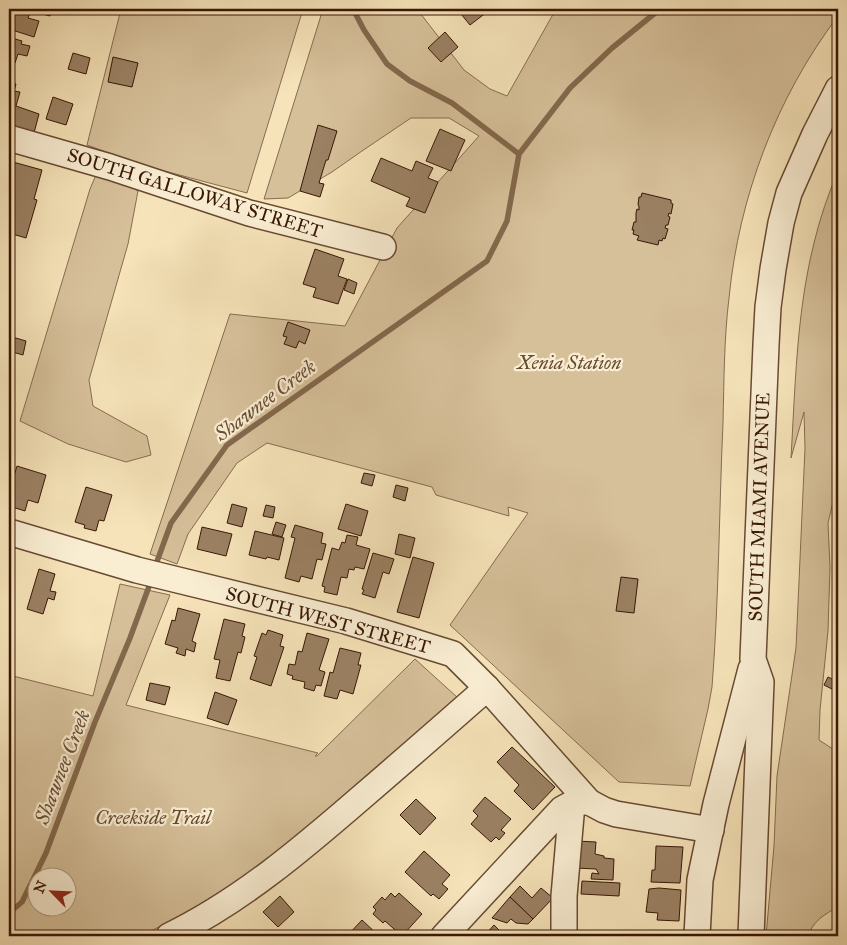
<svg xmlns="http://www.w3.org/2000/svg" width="847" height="945" font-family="'IM FELL Great Primer',serif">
<rect width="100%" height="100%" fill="#f6e3b9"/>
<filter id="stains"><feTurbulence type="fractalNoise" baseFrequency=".004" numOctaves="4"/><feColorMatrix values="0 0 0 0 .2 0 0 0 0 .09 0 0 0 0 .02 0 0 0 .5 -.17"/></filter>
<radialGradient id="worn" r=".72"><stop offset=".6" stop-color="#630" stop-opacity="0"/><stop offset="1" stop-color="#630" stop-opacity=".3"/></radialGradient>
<!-- green -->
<g fill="#d6c09a" stroke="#876c50" fill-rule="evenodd">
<path d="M121,9H303L247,193L142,165L87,145Z"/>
<path d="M323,9H417L464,70L490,89L507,96L556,9H838V16C776,98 739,197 729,298C724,339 724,381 723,423C719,511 719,599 712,687L708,709L690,786L619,782L450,625L528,513L508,507L509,516L436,495L432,487L267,443L237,463L188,534L177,564L150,554L230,314L345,326L397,228L479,136L449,118H411L362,151L332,172L288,198L264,199Z"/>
<path d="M838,171V481L828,523L830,567L828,631L820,710L819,740L836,751H838V907C825,914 813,921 808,936H766L774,846L777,776L796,648L805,448L804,412L791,458C797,356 797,267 838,171Z"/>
<path d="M96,175L117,178L138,191L128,244L89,380L93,406L147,436L151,455L126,462L68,444L20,421L90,189Z"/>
<path d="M120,584L170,595L126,705L318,753L315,756H317L415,659L458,698L315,827L234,883L197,906L142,936H9V675L93,696ZM38,878H68V908H38Z"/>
</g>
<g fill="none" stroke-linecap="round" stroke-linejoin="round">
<!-- stream -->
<g stroke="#83684c" stroke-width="5.5">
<path d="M353,9L364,30L387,64L410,81L452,103L519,154"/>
<path d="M155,567L171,523L227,445L487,261L507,221L519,154L570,88L612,48L660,9"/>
<path d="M9,913L22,902L46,853L95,722L130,638L151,581"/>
</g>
</g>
<!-- building -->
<g fill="#9b8163" stroke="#381705">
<path d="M9,9H17L30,13L28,18L39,21L34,37L9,29Z"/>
<path d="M40,9H53L50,16L39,13Z"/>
<path d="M457,9H491L470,25Z"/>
<path d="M445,32L458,47L441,62L428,48Z"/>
<path d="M9,35L13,36L12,38L22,41L21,44L30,46L27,56L18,54L15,63L9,61Z"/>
<path d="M73,53L90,58L86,74L68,69Z"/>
<path d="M113,57L138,63L132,87L108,82Z"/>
<path d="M9,82L16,84L14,91L20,92L16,106L39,114L34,133L9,126Z"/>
<path d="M53,97L73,104L66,125L46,119Z"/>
<path d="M318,125L337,131L328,160H326L319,183L324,184L320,197L300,191Z"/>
<path d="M440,129L465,140L451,171L426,161Z"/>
<path d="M381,158L412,171L416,161L433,168L428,178L438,182L425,213L406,206L410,198L371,181Z"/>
<path d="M13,162L42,170L34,199L37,200L26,238L9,233V177Z"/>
<path d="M642,193L671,200V203L673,204L671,214L669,213L668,216L670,217L668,225H666L665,228L668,229L665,239L663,238L662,241L659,240L658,245L637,240L639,236L633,234L634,230H632L634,222H636V213L637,209L639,210V206L638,205L639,197H641Z"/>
<path d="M315,249L344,259L338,276L347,279L338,304L313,297L316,288L303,284Z"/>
<path d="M348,279L357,283L354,294L344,290Z"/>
<path d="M288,322L310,330L305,344L299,341L296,348L284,344L287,337L283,336Z"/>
<path d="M9,336L26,341L23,355L9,351Z"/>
<path d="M17,466L46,475L38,503L28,500L25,511L9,506L13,493L9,492Z"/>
<path d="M364,473L375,475L372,486L361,483Z"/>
<path d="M396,485L408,488L405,501L393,497Z"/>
<path d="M86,487L112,495L104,521L99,520L96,531L84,528L85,525L75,522Z"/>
<path d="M232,504L247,508L242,527L227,523Z"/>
<path d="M346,504L368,511L361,536L338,529Z"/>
<path d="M266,505L275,507L273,518L263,516Z"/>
<path d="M276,522L286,525L282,537L272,534Z"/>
<path d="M295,525L323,533L321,543L326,544L322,560L317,559L312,579L301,576L299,582L285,578L295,538L291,537Z"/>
<path d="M202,527L232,534L226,556L197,549Z"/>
<path d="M255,531L284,538L279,560L267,557L266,559L249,555Z"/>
<path d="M399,534L415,538L410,558L395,554Z"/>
<path d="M347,535L358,537L356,545L370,549L364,569L355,567L354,570L349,569L347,578L341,577L337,595L324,592L325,587L322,586L332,548L339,550L342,542L345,543Z"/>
<path d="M373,553L394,559L389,574L383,572L375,598L362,594L364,590L362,589Z"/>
<path d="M413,557L434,563L419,618L397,612Z"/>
<path d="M39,569L55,574L50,591L56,592L54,600L48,598L43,614L27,609Z"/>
<path d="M621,577L638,579L634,613L616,611Z"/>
<path d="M178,608L200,614L192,641L196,643L194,652L186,649L185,656L176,653L178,648L165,644L172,620L175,621Z"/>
<path d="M224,619L245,624L242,636L245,637L241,653L238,652L230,681L216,678L220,660L214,659Z"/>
<path d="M268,630L283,635L280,646L284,647L271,686L250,679L257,657L254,656L262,633L266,635Z"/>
<path d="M307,633L329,639L319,670L325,672L321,686L316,685L314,691L304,688L305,682L292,679L293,676L287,674L289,664L295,665L298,651L302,652Z"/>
<path d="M340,648L361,653L358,665H361L353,694L340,690L337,699L324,696L330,672L333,673Z"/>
<path d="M828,677L838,682L836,691L824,685Z"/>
<path d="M150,683L170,687L165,705L146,700Z"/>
<path d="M215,692L237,700L228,725L207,718Z"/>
<path d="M512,747L555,787L533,810L514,791L519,785L497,762Z"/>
<path d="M485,797L511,819L501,830L505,833L499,840L496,837L491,842L471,824L478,816L473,811Z"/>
<path d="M416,799L436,818L420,835L400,815Z"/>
<path d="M577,841L596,842L595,854L604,856V858L614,859L613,880L591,879L592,873L599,874L596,869L575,868Z"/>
<path d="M656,846L683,847L680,883L651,882L652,870H655Z"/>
<path d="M424,851L450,875L442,884L448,889L439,899L433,894L431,896L405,872Z"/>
<path d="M582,881L620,883L619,896L581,894Z"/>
<path d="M520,886L532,898L541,888L553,898L533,919L510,897Z"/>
<path d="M659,888L681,890L679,921L657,920L658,913L646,912L649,889Z"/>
<path d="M391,893L395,897L399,893L422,914L402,936L385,921L383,923L373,914L376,910L373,907L382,897L385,900Z"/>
<path d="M280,896L294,912L278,927L263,912Z"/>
<path d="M510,897L533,919L528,924L516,923L511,919L507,923L492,918Z"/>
<path d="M362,920L379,936H347Z"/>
<path d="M494,925L505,936H477L481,932L485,935Z"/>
<path d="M530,931L550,933V936H529Z"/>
<path d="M638,933L665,935V936H630V935L638,936Z"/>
</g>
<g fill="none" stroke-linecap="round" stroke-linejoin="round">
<defs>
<g id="minor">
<path d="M9,138L110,167L249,213L383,247"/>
<path d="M9,532L137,570L346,621L453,654L487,688L589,802L604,810L616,814L711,830"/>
<path d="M169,936C241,901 303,848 363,796C405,760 446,724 487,688"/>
<path d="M444,936L562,809L575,802H589"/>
<path d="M564,936V896L572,804"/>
<path d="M697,936L700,880L716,804L751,669"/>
<path d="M751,936L761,682L753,659L766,345L768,307L773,269L781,223L789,193L815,134L838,89"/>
</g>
</defs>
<!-- minor casing -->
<use href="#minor" stroke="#684a32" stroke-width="28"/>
<!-- minor -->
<use href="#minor" stroke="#f9edd2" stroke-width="25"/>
</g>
<g text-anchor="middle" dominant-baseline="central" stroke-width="4.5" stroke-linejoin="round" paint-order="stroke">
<!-- street labels -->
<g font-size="19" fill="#381705" stroke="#f9edd2">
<text transform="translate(195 193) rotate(17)">SOUTH GALLOWAY STREET</text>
<text transform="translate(759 507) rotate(-88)">SOUTH MIAMI AVENUE</text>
<text transform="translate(328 620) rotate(15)">SOUTH WEST STREET</text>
</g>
<!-- park labels -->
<g font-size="19" font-style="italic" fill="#674a32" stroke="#f9edd2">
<text x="569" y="362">Xenia Station</text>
<text x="153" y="817">Creekside Trail</text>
</g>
<!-- water labels -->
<g font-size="20" font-style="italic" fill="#6a4d35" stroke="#f9edd2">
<text transform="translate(265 400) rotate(-37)">Shawnee Creek</text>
<text transform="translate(62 767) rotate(-69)">Shawnee Creek</text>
</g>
</g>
<!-- margin -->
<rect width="847" height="945" fill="none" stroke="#f6e3b9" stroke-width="30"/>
<rect x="10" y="10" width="827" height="925" fill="none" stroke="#381705" stroke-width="2.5"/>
<rect x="15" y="15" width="817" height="915" fill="none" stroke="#381705"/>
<!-- north arrow -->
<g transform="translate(52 892) rotate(294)"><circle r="24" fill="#f9edd2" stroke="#ac9780"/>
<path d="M0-4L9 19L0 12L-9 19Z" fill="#8f2418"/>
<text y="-8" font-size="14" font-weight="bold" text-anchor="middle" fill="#381705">N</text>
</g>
<rect width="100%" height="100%" filter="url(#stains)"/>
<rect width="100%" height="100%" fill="url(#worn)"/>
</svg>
